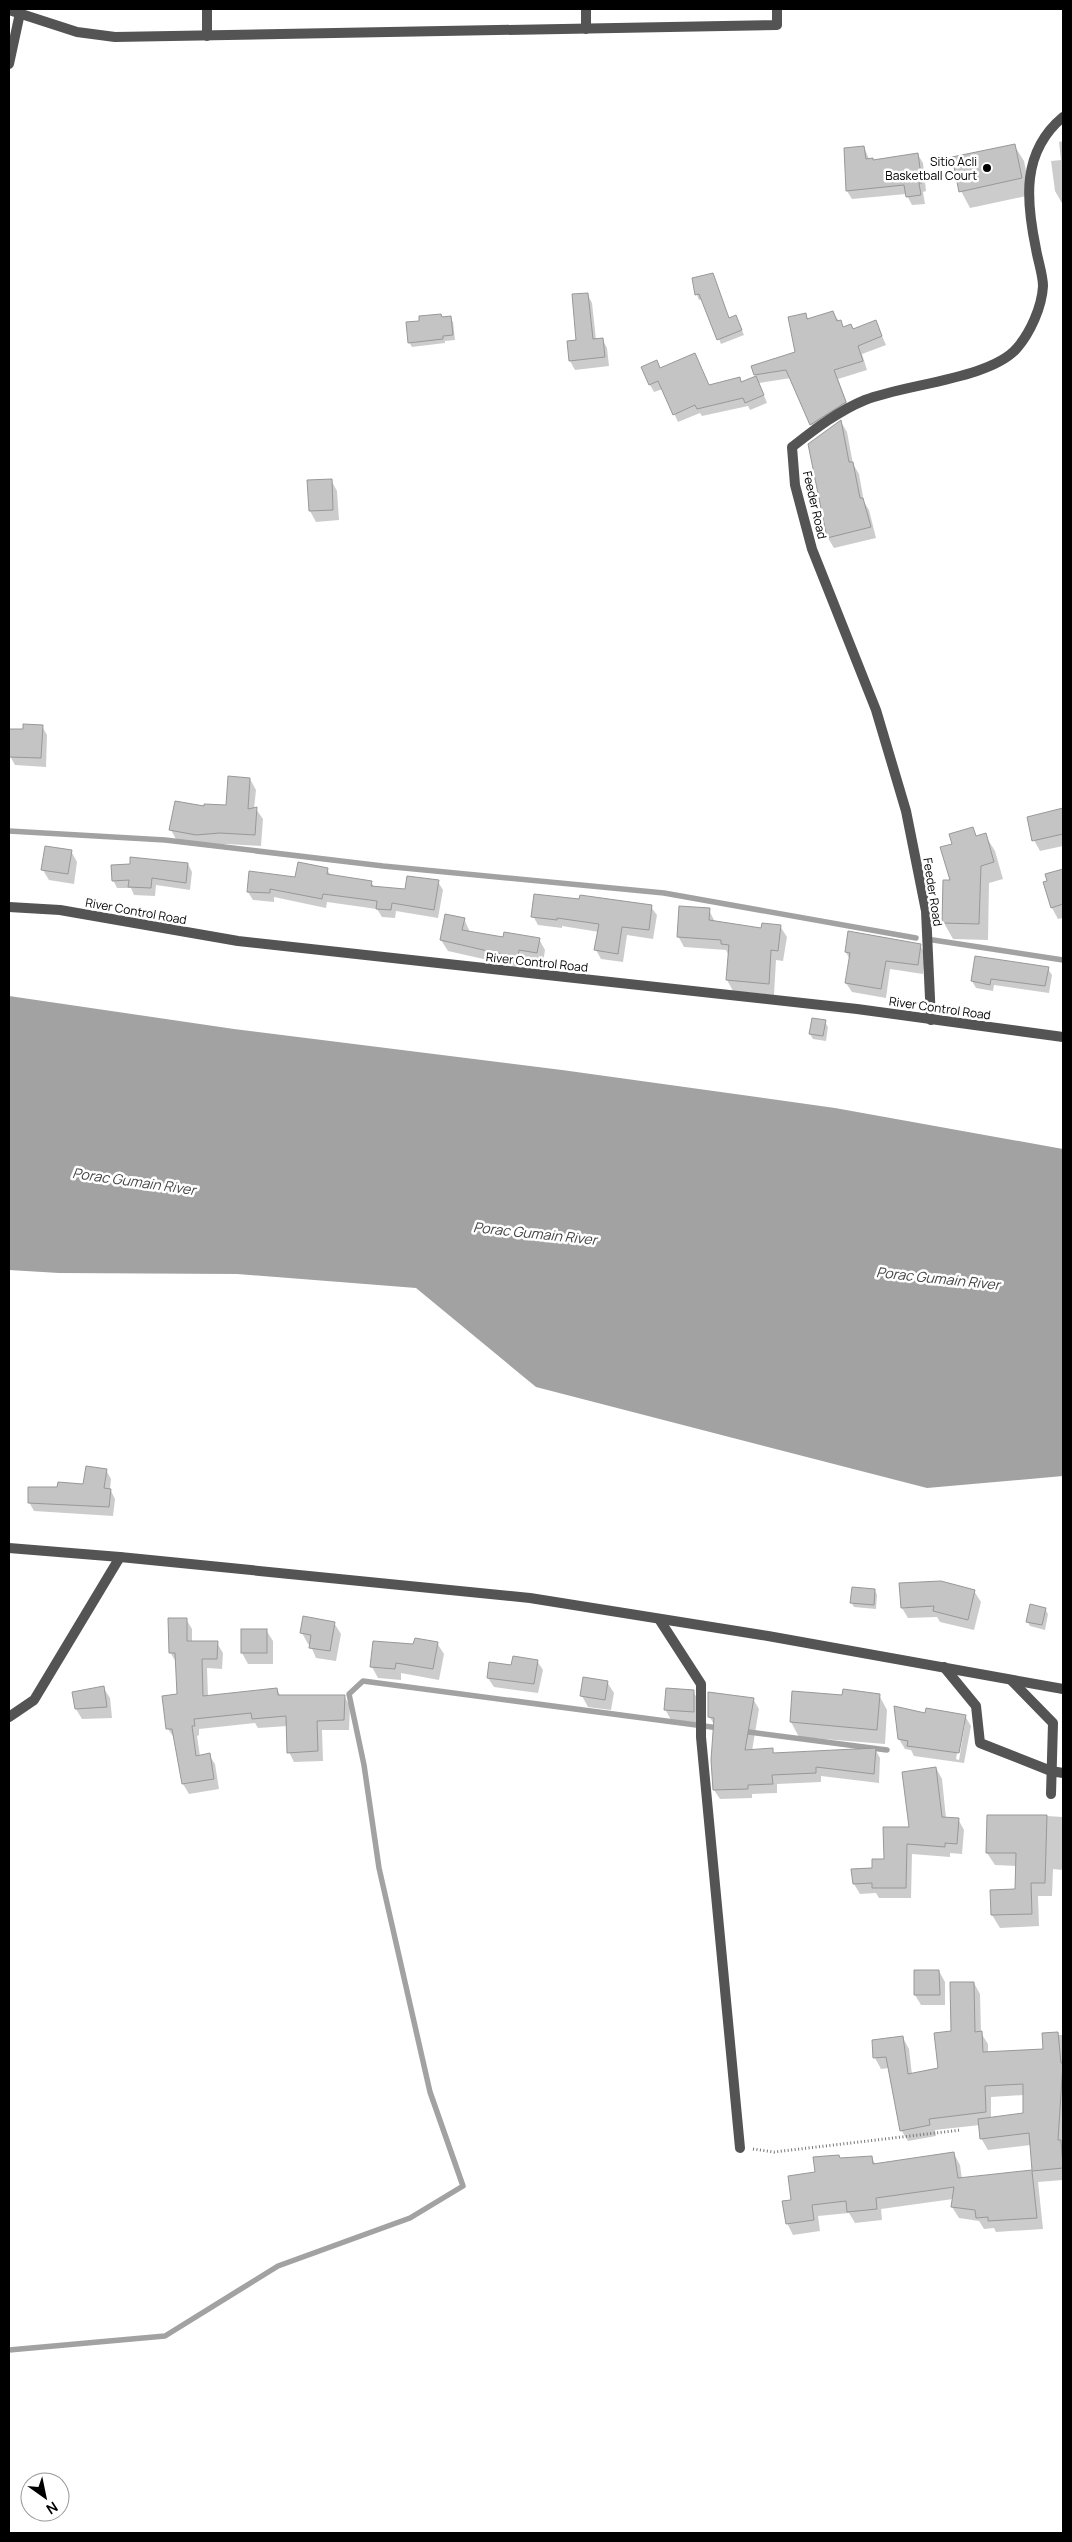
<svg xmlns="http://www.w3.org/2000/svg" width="1072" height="2542" font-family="Manrope,sans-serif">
<rect width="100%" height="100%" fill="#fff"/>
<!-- water -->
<path fill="#a2a2a2" d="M9,996L234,1029L562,1070L835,1108L1063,1149V1476L927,1488L536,1387L416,1288L237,1274L59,1273L9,1270Z"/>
<!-- shadow -->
<g fill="#0003" fill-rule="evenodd">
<path d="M1063,141V205L1055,191L1051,161L1061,160L1059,142Z"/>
<path d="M1014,145L1024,161L1031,195L970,208L961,191Z"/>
<path d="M864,147L869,159L873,161L918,155L923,163L926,191L923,192L925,204L912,205L906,194L852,199L847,191L845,149Z"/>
<path d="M693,279L729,319L738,322L744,335L721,344L703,299L699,300L697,295Z"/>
<path d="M587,294L592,303L596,340L602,339L607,348L609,366L575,370L570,361L578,341Z"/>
<path d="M833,313L844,328L854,330L876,322L886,345L862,354L867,370L838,379L850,411L815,433L791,378L759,383L767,403L750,410L748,406L702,416L700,413L678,422L663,389L654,392L650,385L661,370L709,386L739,379L742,383L756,377L755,375L797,353L805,314L809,320Z"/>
<path d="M450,317L453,322L455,340L445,341V343L412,347L409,342L442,318Z"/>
<path d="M841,422L847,432L853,464L859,474L864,502L869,510L876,538L834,548L828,538L821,509H823Z"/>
<path d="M331,480L337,491L339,520L316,522L310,511Z"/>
<path d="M42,726L47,735L46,767L15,765L10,756L24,730Z"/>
<path d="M250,779L256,790L254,809H256L263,819L261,846L227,844L202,845L177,841L171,830L205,808L227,806Z"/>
<path d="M1063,810V846L1040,851L1034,840L1029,818Z"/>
<path d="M972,828L977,837L985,835L995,851L1003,879L989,883L988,940L953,939L944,923L952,882L954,845Z"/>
<path d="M71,851L77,862L74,884L49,880L43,870Z"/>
<path d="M188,864L192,872L190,890L156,885L155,896L134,895L131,888H117L113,880Z"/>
<path d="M327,869L331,876L371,882L375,888L406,891L438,882L443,890L438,918L396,911L395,918L382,917L377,909L327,902L326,908L274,897V902L253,900L248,892Z"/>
<path d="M1063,870V918L1058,919L1052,908L1044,883L1049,882L1047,875Z"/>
<path d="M651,907L657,915L653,939L627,935L623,962L601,959L596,950L599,932L562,926V928L538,925L533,916Z"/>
<path d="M709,910L715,922L762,929L780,926L787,937L783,961L776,960L774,995L733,991L727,980L728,954L726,950L684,947L678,936Z"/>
<path d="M464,919L470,932L504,938L539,939L545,950L543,963L525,960L523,968L448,951L441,940Z"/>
<path d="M920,945L925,954L923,974L890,969L886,998L852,992L846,983L850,960L846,952Z"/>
<path d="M1048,969L1052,975L1049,993L994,985L993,991L976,988L972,981Z"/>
<path d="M825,1022L828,1027L826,1041L813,1039L810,1034Z"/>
<path d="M106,1470L111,1479L110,1489L115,1499L113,1516L34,1511L29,1502L58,1488L84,1485Z"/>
<path d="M875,1590L877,1595L876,1609L854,1607L851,1602Z"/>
<path d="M974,1591L981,1602L974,1630L940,1622L937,1617L908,1618L902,1608Z"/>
<path d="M1045,1609L1048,1614L1045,1630L1030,1626L1027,1621Z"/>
<path d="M186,1619L192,1629V1642L217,1643L223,1653L222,1669L207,1668L208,1696L277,1689L281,1697L344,1696L350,1706L349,1730H322L323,1761L294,1762L289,1752L288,1726L258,1728L255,1723L199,1729V1735L197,1736L200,1756L209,1755L215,1764L219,1789L189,1794L183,1784L175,1739L168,1729L179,1695L176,1662L170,1652Z"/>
<path d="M334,1623L341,1634L336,1661L316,1658L310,1644H308L302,1633Z"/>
<path d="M266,1630L273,1641V1664H248L242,1653V1631Z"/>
<path d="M374,1642L415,1645L437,1643L444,1654L439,1680L401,1673V1680L378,1678L372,1667Z"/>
<path d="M537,1661L543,1670L538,1693L494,1687L488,1678Z"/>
<path d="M607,1682L614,1693L611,1710L588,1707L582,1696Z"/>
<path d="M103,1687L110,1698L112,1718L82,1719L76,1709Z"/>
<path d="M693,1692L700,1702V1723L671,1720L665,1709Z"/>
<path d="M793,1692L843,1696L879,1695L887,1710L885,1744L799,1737L791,1722Z"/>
<path d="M753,1699L759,1709L752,1751L772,1750L774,1754L875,1749L880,1758L879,1783L821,1776V1782L777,1784V1793L752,1794V1798L720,1799L714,1790L715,1726L709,1716Z"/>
<path d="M926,1714L965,1716L971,1726L964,1763L914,1756L911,1750L905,1749L899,1739ZM963,1723H965L959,1760L956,1759Z"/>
<path d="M936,1768L942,1779L946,1818L958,1819L964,1830L962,1854L950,1853V1857L912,1854L911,1898H879L876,1893L860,1894L854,1884L853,1871L873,1869L885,1860L910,1828Z"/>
<path d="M1047,1816L1063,1817V1870L1053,1869L1052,1896H1038L1039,1926L1000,1928L992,1915L1017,1890V1866L995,1865L987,1853Z"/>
<path d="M939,1971L945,1982V2005H921L915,1995Z"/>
<path d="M974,1983L980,1994L981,2033L988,2044V2053L1044,2050L1043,2035H1063V2180L1038,2182L1043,2229L996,2232L994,2228L984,2229L979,2221L959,2218L952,2207L953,2199L881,2209L882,2220L855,2223L849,2213L818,2216L820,2231L793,2235L787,2223L792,2201L816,2173L841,2160L871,2157L876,2165L954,2154L960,2165L962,2179L1033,2171L1031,2145L988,2150L981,2138L980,2125L935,2130L936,2136L908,2141L901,2130L889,2068L881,2069L875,2058L903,2038L909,2049L912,2075L940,2069L952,2032ZM1024,2095V2115L991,2119V2097Z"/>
</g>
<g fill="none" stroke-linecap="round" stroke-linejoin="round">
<!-- stream -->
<g stroke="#a2a2a2" stroke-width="5.5">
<path d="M9,831L165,840L383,866L664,893L916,938"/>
<path d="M933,940L1063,960"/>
<path d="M741,1731L887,1750"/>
<path d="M9,2350L165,2336L278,2266L410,2218L463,2186L430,2092L379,1868L364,1765L349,1694L363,1681L719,1728"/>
</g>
</g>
<!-- building -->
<g fill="#c4c4c4" stroke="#989898">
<path d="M1015,144L1022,178L959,192L952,157Z"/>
<path d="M864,146L866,159L873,158V160L918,153L922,183H919L921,195L906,197L904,185L846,191L844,148Z"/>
<path d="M713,273L729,318L736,315L742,330L717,340L699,294L695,295L692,278Z"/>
<path d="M588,293L593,339L603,338L605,357L569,361L567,341L576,340L572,294Z"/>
<path d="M833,311L837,321L841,320L843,327L851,324L853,329L876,320L882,336L858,346L863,361L834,370L846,402L810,425L786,370L754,375L751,366L795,352L788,317L806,313L807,319Z"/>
<path d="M441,314L442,317L451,316L453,335L443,336V339L408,343L406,322L419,321V316Z"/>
<path d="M695,353L709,385L740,377L741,382L756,376L764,395L745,403L743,398L697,409L695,405L673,415L658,381L649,385L641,367L657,360L660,368Z"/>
<path d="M841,420L849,462H853L860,498H863L871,527L827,538L808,444Z"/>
<path d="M332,479L333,510L309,511L307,480Z"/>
<path d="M23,724L43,725L41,758L9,757V729H23Z"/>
<path d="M228,776L250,778L248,809L257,807L255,835L220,833L196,835L169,830L175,801L204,806V804L226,805Z"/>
<path d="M1063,808V834L1032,841L1027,817Z"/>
<path d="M973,827L976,836L986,833L994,862L981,866L979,924L942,923L943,880H950L940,847L952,844L949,834Z"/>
<path d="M45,846L72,850L68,874L41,870Z"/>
<path d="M130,857L188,863L186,883L152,878L151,888L128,887L129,880L112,881L111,865L130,864Z"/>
<path d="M298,862L328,868L327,874L372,881L371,886L405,889L407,876L439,880L434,910L392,903L391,910L376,909L377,901L323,894L322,899L270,889V893L247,892L249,871L295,877Z"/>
<path d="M1063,869V904L1051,908L1043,882L1047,881L1045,874Z"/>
<path d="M534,894L579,899L580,895L652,905L649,930L622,927L618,954L594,950L599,924L557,918V920L531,917Z"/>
<path d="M679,906L710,908L709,920L761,928L762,923L781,925L778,951L771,950L769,984L726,980L729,945L721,944V940L677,937Z"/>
<path d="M445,914L465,918L462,930L503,937L504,932L540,938L537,953L519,950L518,958L440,940Z"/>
<path d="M848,931L921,944L918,965L886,961L881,989L845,983L850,953L845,952Z"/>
<path d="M975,956L1049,967L1045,986L991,979L990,985L971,981Z"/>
<path d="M812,1018L826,1020L823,1036L809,1034Z"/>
<path d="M86,1466L107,1469L104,1488L111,1489L109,1507L28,1503V1487H57L58,1482L83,1484Z"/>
<path d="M941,1581L975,1590L968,1620L933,1611L934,1606L901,1608L899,1583Z"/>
<path d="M852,1587L875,1589L874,1605L850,1603Z"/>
<path d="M1030,1604L1046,1608L1042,1625L1026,1622Z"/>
<path d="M303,1616L335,1622L330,1651L309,1648L311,1635L300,1633Z"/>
<path d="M168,1618H187V1641H218L217,1659H202L203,1696L277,1688L278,1695H345L344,1720L317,1721L318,1751L287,1753L286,1716L252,1719L251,1713L194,1719L195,1726H192L196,1756L210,1753L214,1779L182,1784L172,1729H166L162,1696L177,1694L175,1653H169Z"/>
<rect x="241" y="1629" width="26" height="24"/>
<path d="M415,1638L438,1642L433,1669L396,1663L395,1669L370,1667L373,1641L413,1644Z"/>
<path d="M513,1656L538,1660L534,1684L487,1678L489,1662L511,1665Z"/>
<path d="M583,1677L608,1681L605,1700L580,1696Z"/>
<path d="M104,1686L107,1707L75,1709L72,1692Z"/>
<path d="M666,1688L694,1690V1712L664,1710Z"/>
<path d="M843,1689L880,1694L877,1730L790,1722L792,1691L842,1695Z"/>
<path d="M708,1692L754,1698L745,1750L773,1748V1753L876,1748L874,1774L816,1767V1773L772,1775L773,1784L748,1785V1789L713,1790L711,1760L714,1718L708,1717Z"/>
<path d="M894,1706L925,1713L926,1708L966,1715L959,1753L907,1746L908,1741L898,1739Z"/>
<path d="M936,1767L942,1817L959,1818L957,1844L945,1843V1847L907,1844L906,1888H872V1883L853,1884L851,1869L872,1868V1859H884L883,1827H909L902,1772Z"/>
<path d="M987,1815H1047L1045,1883H1031L1032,1914L991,1915L990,1890L1015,1889L1016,1853H986Z"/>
<path d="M914,1970H939L940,1995H914Z"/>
<path d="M950,1982H974L975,2032L982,2031L983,2052L1043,2049L1042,2033L1058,2032L1061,2063H1063L1058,2140H1061L1063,2168L1032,2171L1037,2218L988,2221V2217L976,2218L975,2210L951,2207L954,2187L876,2198L877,2209L847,2212L846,2201L812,2205L814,2220L786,2224L782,2201L791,2200L788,2176L815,2172L813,2157L839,2155L840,2158L872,2156L873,2164L954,2152L958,2178L1032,2170L1029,2133L980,2139L978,2119L1023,2113V2084L985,2086L986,2112L929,2119L930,2125L900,2131L886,2057L873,2058L872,2040L903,2036L908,2074L938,2068L934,2033L951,2031Z"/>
</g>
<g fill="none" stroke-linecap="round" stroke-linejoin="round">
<!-- path -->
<path stroke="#767676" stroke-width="3" stroke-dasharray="1 2.5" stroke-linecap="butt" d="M753,2149L774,2152L961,2130"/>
<!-- lane -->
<g stroke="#545454" stroke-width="10">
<path d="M1012,1681L1053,1723L1051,1794"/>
<path d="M9,1717L34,1700L120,1557"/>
</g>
<!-- street -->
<g stroke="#545454" stroke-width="10">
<path d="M207,9V36"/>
<path d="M586,9V29"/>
<path d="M9,10L77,32L115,37L777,25V9"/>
<path d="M9,64L20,13"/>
<path d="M9,907L60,910L238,941L857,1009L1063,1037"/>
<path d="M931,1020L926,911L906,811L876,710L812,549L795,485L792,447C814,430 838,411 865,400C904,384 991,379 1017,348C1030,333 1042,307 1043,286C1043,275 1038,261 1036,249C1026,201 1021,152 1063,117"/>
<path d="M9,1548L120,1557L530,1598L768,1636L1063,1689"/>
<path d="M659,1619L701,1684V1737L740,2148"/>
<path d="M944,1667L976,1706L980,1743L1051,1771L1063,1773"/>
</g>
</g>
<!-- markers -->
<circle fill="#000" stroke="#fff" stroke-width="2" cx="987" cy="168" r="5"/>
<g text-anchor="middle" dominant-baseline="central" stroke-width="5" stroke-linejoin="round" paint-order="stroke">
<!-- poi labels -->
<g font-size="12" fill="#000" stroke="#fff" text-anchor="end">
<text x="977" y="161">Sitio Acli<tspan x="977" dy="14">Basketball Court</tspan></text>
</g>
<!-- street labels -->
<g font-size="12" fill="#000" stroke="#fff">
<text transform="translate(815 505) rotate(77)">Feeder Road</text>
<text transform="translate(933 892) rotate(81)">Feeder Road</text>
<text transform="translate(136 911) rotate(10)">River Control Road</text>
<text transform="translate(537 962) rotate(6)">River Control Road</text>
<text transform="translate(940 1008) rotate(8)">River Control Road</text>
</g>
<!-- water labels -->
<g font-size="14" font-style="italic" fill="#434343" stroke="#fff">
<text transform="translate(134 1181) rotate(8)">Porac Gumain River</text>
<text transform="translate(535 1233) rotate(6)">Porac Gumain River</text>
<text transform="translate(938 1278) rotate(6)">Porac Gumain River</text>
</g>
</g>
<!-- border -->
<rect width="1072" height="2542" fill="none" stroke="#000000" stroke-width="20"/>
<!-- north arrow -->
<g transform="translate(45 2497) rotate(147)"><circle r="24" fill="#ffffff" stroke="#999999"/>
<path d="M0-4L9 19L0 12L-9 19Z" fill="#000000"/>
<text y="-8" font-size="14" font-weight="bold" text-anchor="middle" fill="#000000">N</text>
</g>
</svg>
